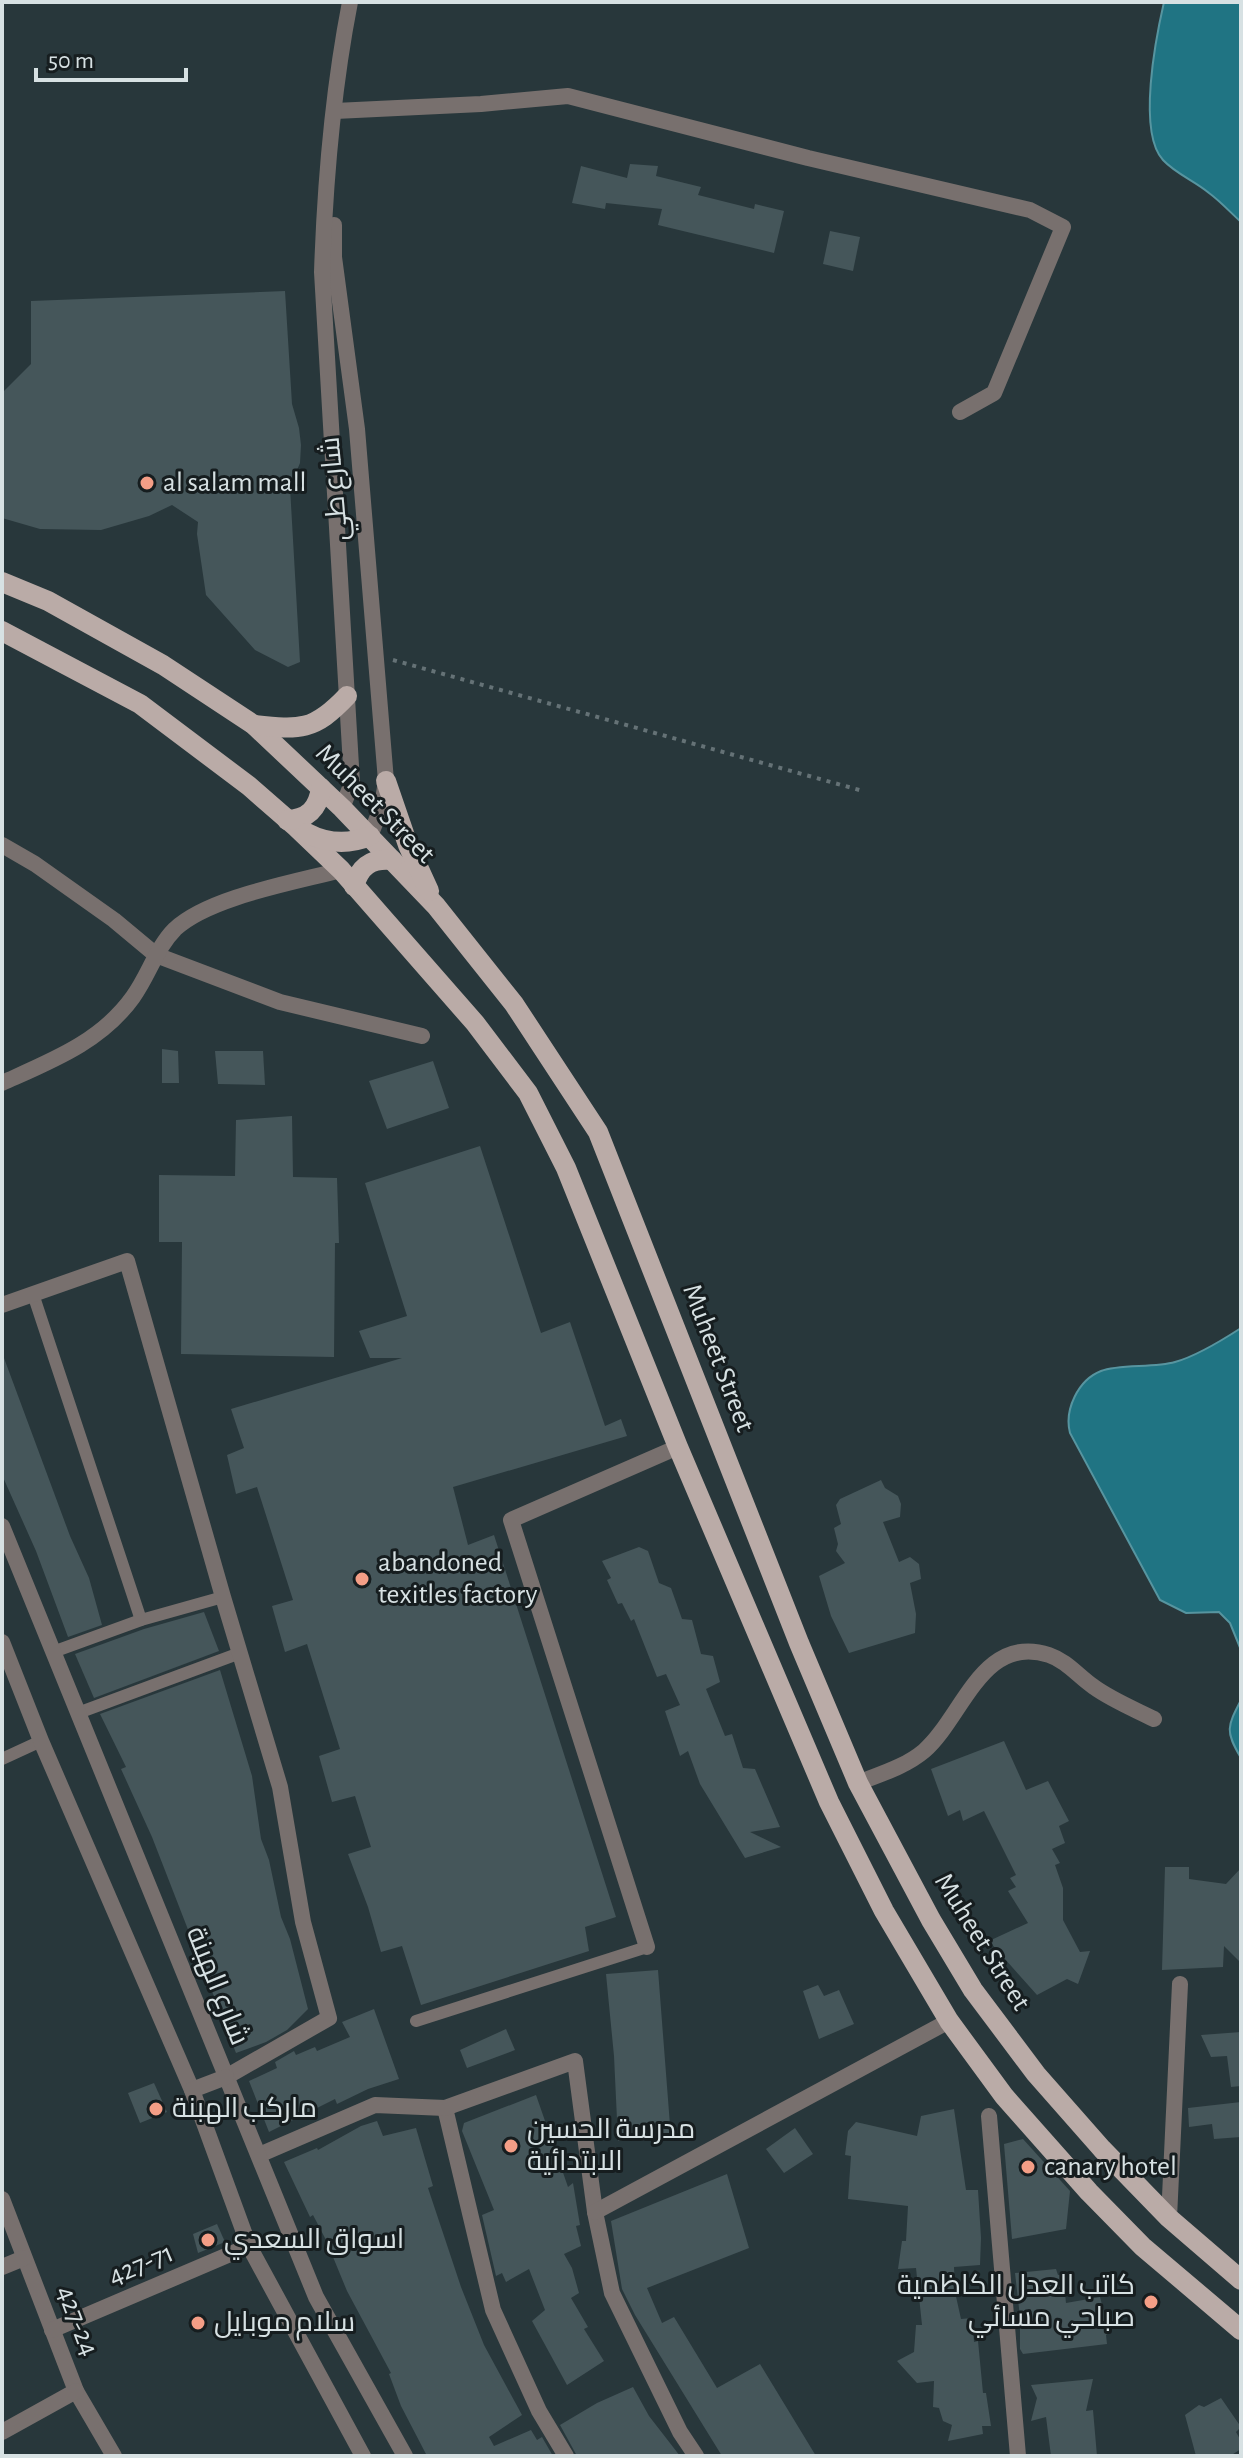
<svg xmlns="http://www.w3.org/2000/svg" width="1243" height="2458" font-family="'Alegreya Sans',Cairo,sans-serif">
<rect width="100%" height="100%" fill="#28373b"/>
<!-- water -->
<g fill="#207483" stroke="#5795a0" stroke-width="2">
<path d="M1164,2H1241V222C1230,212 1220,201 1209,193C1195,181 1176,174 1163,160C1137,132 1156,37 1164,2Z"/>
<path d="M1241,1328V1650L1230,1623L1219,1612L1186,1613L1160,1600L1070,1433C1064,1410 1078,1380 1101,1371C1119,1364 1154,1368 1175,1362C1197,1356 1221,1341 1241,1328Z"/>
<path d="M1241,1700V1758C1225,1731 1227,1727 1241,1700Z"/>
</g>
<!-- building -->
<g fill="#45565a">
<path d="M630,164L658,166L656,176L701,187L698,195L754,209L755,204L784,211L774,253L658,225L662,209L606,203L605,209L572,203L581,166L627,178Z"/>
<path d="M830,231L860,237L853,271L823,264Z"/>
<path d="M285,291L292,404L299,428L301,445L300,463L290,487L300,662L288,667L255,650L206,595L197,534L198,522L172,505L149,516L101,530L40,529L2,518V393L31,364V301Z"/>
<path d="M162,1049L178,1051L179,1083H162Z"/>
<path d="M215,1051H263L265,1085L218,1084Z"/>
<path d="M433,1061L449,1108L387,1129L369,1081Z"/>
<path d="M292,1116L293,1177L337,1178L339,1243H335L334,1357L181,1354L182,1242H159V1175L235,1176L236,1120Z"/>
<path d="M480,1146L541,1333L570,1322L605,1426L621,1419L627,1436L453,1487L468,1545L494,1535L616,1917L585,1927L589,1951L421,2005L402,1946L381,1952L368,1907L348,1854L371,1847L355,1796L332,1802L319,1756L340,1749L307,1644L285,1652L272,1606L293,1600L257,1487L236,1494L227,1455L244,1448L231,1409L402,1358H370L359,1331L407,1316L365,1183Z"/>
<path d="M4,1358L70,1536L89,1578L102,1625L68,1637L36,1551L2,1475Z"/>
<path d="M881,1480L885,1488L898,1496L901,1504L900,1517L883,1522L899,1562L910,1557L919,1564L921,1579L910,1583L916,1614L915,1633L849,1653L831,1616L819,1576L845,1563L836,1551L838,1544L834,1528L841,1524L836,1505L840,1499Z"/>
<path d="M639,1547L648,1551L659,1583L671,1588L682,1619L692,1620L701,1654L713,1656L720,1682L706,1689L725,1736L732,1734L743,1768L755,1769L780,1827L750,1832L781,1847L745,1858L700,1784L688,1751L680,1756L665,1711L680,1705L666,1674L657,1677L634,1619L631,1621L622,1603L618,1604L607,1580L611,1578L602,1561Z"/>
<path d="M204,1612L219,1651L94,1698L75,1654L144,1629Z"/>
<path d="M220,1670L252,1776L261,1839L269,1860L281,1917L290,1939L308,2009L287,2030L266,2042L236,2053L152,1837L121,1769L126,1767L100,1714Z"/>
<path d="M1004,1741L1026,1790L1048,1781L1069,1821L1059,1826L1065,1843L1052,1849L1060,1863L1055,1865L1063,1888V1920L1080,1952L1090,1951L1078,1984L1067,1979L1037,1995L989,1941L1028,1923L1008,1891L1016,1887L1010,1878L1016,1875L984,1811L963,1821L960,1810L948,1816L931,1769Z"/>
<path d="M1165,1867H1189V1879L1226,1884L1241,1868V1963L1224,1946L1223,1967L1162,1970Z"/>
<path d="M658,1970L671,2138L618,2141L614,2056L606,1974Z"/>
<path d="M818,1985L824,1996L839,1990L854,2024L819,2039L803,1991Z"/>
<path d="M374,2009L399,2079L368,2089L337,2104L335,2099L269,2132L249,2081L277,2068L275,2062L294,2051L296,2055L315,2047L317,2051L350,2037L342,2022Z"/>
<path d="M506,2029L515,2050L467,2068L460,2050Z"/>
<path d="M1241,2032V2086L1231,2087L1227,2056L1211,2057L1201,2035Z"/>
<path d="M154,2083L167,2112L140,2123L128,2093Z"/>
<path d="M536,2095L568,2187L573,2183L580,2225L576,2226L581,2246L564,2254L572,2268L579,2293L571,2298L588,2327L584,2329L604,2361L567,2385L532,2321L545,2310L529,2269L506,2282L502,2273L496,2276L482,2215L494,2210L462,2131L464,2123Z"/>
<path d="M1241,2102V2137L1214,2139L1212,2124L1189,2127L1188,2108Z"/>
<path d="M954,2109L966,2190H978L981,2238L980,2265L954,2267L955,2292L961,2319L972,2318L974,2342L978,2341L983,2393H986L991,2426H982L983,2434L948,2441L952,2425L943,2421L939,2408L933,2407L934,2381L917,2383L897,2361L914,2352L916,2325H922L916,2268L898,2269L902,2241H906L908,2206L848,2199L851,2156L845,2155L848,2131L856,2122L917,2136L921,2116Z"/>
<path d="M377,2121L383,2136L416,2128L433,2186L428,2188L461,2287L484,2345L522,2415L489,2437L494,2446L531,2430L537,2440L542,2437L553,2456H427L401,2406L389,2374L391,2373L347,2291L326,2240L313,2215L310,2217L284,2162L317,2148L318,2150L361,2126Z"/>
<path d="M795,2128L813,2154L784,2173L766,2149Z"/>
<path d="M1023,2139L1070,2191L1066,2229L1012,2239L1004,2144Z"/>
<path d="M727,2174L749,2248L647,2288L662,2323L674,2317L717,2388L760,2364L816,2456H722L635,2315L622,2289L611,2221Z"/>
<path d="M217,2224L225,2242L198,2253L193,2234Z"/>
<path d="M1056,2269L1058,2275L1063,2274L1066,2303L1100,2297L1109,2332L1106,2335L1107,2344L1023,2354L1020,2349V2317L1015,2273Z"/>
<path d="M1093,2379L1086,2411L1093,2410L1097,2456H1051L1046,2417L1031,2421L1037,2398L1031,2385Z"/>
<path d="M633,2387L649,2416L680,2456H577L560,2425L597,2403Z"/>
<path d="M1221,2398L1241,2427L1236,2432L1241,2441V2449L1230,2456H1196L1185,2415L1199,2405L1204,2407Z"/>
</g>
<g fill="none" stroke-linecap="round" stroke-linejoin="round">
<!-- path -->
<path stroke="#657276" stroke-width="4" stroke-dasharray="4 6" stroke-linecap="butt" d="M393,660L863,791"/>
<!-- service -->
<g stroke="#78706e" stroke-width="12">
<path d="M33,1294L141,1620"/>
<path d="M53,1652L141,1620L223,1597"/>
<path d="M78,1713L240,1653"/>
<path d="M2,1759L41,1741"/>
<path d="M416,2021L647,1947"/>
</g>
<!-- minor -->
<g stroke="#78706e" stroke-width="16">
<path d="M335,111L481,104L568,96L808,158L1030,210L1063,227L994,393L960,412"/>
<path d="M2,845L35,864L114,920L156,955L280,1002L422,1036"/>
<path d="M2,1083C51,1061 101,1042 133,997C149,975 156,948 175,929C209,897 296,882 341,870"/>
<path d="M2,1305L127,1261L223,1597L280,1787L303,1922L329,2018L226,2077"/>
<path d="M858,1783C880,1774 905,1767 924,1751C963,1717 982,1633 1049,1655C1067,1661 1079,1677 1094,1687C1112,1700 1134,1709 1154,1719"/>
<path d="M647,1947L511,1520L678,1447"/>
<path d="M445,2108L493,2310L539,2411L566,2456"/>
<path d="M989,2116L1018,2456"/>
<path d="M259,2155L375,2105L445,2108L575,2061L595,2212L612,2293L680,2432L696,2456"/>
<path d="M2,2199L76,2391L114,2456"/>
<path d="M595,2212L949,2021"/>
<path d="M1169,2218L1180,1984"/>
<path d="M2,2267L24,2258"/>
<path d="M52,2330L249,2246"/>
<path d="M2,2432L76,2391"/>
</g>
<!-- tertiary -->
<g stroke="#78706e" stroke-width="16">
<path d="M334,225V257L357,429L386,781L382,806L370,836"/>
<path d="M342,808L352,783L322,272C325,183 333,89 350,2"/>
<path d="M2,1526L316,2297L405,2456"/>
<path d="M2,1642L41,1741L192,2090L249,2246L363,2456"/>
<path d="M192,2090L226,2077"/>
</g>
<!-- primary -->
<g stroke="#baaba7" stroke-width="20">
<path d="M2,582L48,601L163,665L254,725L342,808L436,906L514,1004L598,1132L799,1643L858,1783L931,1920L973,1990L1036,2074L1102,2149L1169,2218L1241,2280"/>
<path d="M2,631L140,704L249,786L296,827L341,870L475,1023L528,1093L566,1168L678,1447L829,1802L884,1911L949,2021L1004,2096L1089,2192L1142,2246L1241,2330"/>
<path d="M254,725C300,730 314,731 347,696"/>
<path d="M386,781L408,845L429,891"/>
<path d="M287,820C308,819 318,809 321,788"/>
<path d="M307,833C328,844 348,845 370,836"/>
<path d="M354,886C360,866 371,858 392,860"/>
</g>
</g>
<!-- markers -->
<g fill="#f49e86" stroke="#161d1f" stroke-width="3">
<circle cx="147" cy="483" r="8"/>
<circle cx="362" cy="1579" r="8"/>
<circle cx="156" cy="2109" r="8"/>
<circle cx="511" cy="2146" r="8"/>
<circle cx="1028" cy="2167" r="8"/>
<circle cx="208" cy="2240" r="8"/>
<circle cx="1151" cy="2302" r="8"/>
<circle cx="198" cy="2323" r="8"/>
</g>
<g text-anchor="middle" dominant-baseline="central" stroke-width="6" stroke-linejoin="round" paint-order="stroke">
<!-- poi labels -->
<g font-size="28" fill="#d7e1e3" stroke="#161d1f" text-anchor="start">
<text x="163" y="483">al salam mall</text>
<text x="378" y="1563">abandoned<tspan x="378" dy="32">texitles factory</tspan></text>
<text x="172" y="2109">ماركب الهبنة</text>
<text x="527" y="2130">مدرسة الحسين<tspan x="527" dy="32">الابتدائية</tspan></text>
<text x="1044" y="2167">canary hotel</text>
<text x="224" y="2240">اسواق السعدي</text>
<text x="1135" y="2286" text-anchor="end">كاتب العدل الكاظمية<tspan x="1135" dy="32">صباحي مسائي</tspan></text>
<text x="214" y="2323">سلام موبايل</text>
</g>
<!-- street labels -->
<g font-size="28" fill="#d7e1e3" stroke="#161d1f">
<text transform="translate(335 489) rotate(-95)">شارع طي</text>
<text transform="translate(375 804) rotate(45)">Muheet Street</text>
<text transform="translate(718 1358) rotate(69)">Muheet Street</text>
<text transform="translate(982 1942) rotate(58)">Muheet Street</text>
<text transform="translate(217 1986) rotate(68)">شارع الهبنة</text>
<text transform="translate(141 2265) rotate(-23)">427-71</text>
<text transform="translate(77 2321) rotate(69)">427-24</text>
</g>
</g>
<!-- border -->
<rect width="1243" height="2458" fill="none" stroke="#d7e1e3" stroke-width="8"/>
<!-- scale -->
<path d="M36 68v12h150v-12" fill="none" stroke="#d7e1e3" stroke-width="4"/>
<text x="48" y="68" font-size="24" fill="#d7e1e3" stroke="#161d1f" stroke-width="6" paint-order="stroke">50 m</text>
</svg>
